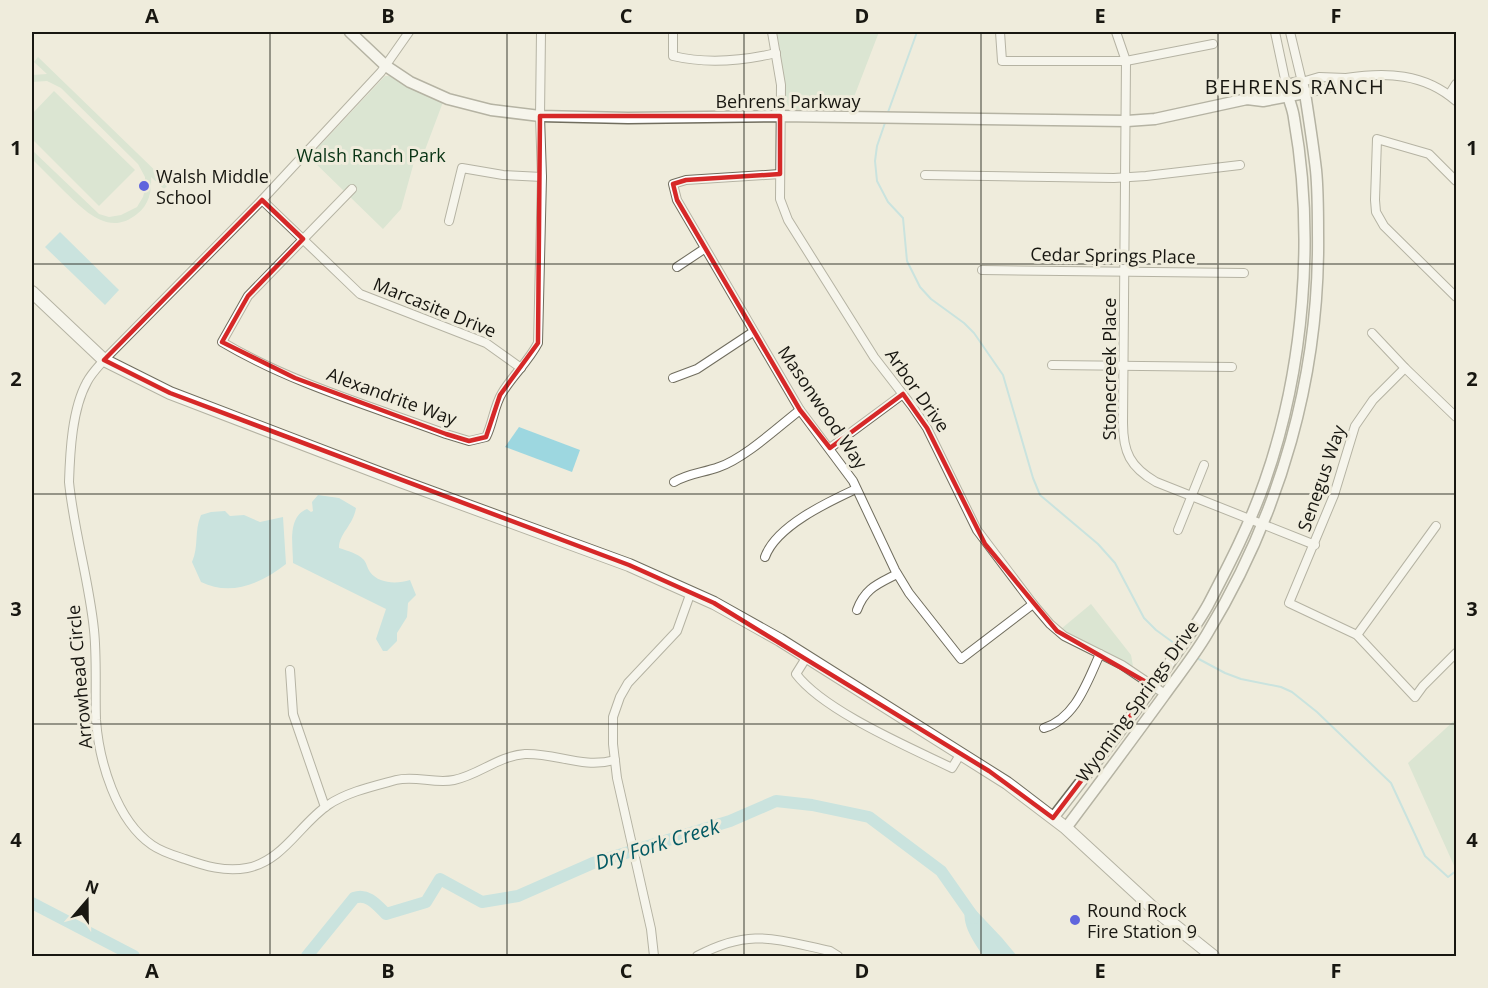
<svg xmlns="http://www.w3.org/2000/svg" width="1488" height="988" font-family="'Open Sans',sans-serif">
<rect width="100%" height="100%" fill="#efecdc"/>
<!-- green -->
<g fill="#c3dbc6">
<path d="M777,32H879L849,110L792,109L786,104L785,84Z"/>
<path d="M38,57L169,184L164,189L151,177C152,191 149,205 137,214C109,237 85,211 65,192C54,181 43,170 32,159V150L99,214L109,217L121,215L137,207L143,197L145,189V177L138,164L61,88L47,81L32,82V75L47,74L34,62Z"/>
<path d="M385,76H390L425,95L443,102L425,150L414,162L401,209L383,229L309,157Z"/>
<path d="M54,91L135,170L99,206L32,139V114Z"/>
<path d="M1091,604L1131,655L1133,666L1061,629Z"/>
<path d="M1456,719V870L1408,763Z"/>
</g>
<!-- water -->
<g fill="#9dd7e0">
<path d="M60,232L119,290L105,305L45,247Z"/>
<path d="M519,427L580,450L572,472L505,447Z"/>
<path d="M318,495L339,498L356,508C353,526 339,533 339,548C348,551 357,553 364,560C367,564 367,568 370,572C379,584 397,584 410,580L416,595L408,603L407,617L397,633V641L387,651H383L376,639L386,609L293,563C293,545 287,517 307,509L311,512L313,511L312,502Z"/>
<path d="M225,511L230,516L244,515L260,522L283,517L286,564C262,583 231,597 201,582L192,562C199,546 194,531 201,515L211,512Z"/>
<path d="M967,901L1002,938L1017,956H983C972,938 959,923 967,901Z"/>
</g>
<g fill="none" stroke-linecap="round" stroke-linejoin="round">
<!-- stream -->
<g stroke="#9dd7e0" stroke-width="2">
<path d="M887,115L917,32"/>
<path d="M886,120L877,146L875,161L877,181L888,202L903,218L907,261L920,287L931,299L964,323L974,333L1003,375L1033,478L1040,495L1098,544L1115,563L1144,618L1156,630L1178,646"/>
<path d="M1195,657L1225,673L1241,679L1281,687L1292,692L1317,712L1391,783L1425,856L1448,877L1456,871"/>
</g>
<!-- river -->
<g stroke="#9dd7e0" stroke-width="12">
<path d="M32,903L134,956"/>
<path d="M307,956L354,898C368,893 377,905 386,914L426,902L440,879L482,902L518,896L593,863L730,821L776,801L812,805L869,817L941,871L974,918"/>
</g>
<defs>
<g id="minor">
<path d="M409,32L381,72L262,200L104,360C98,367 91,374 87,382C72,409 70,452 69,482C74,532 89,580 94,630C97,659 95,690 96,720C99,761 116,820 152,845C162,852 173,855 185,859C205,866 225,872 247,868C283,861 300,824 328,805C347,792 374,786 396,780C415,775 434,784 454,780C479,775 498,756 525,754C557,753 582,769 615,760"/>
<path d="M673,32V56C707,64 742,61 776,53"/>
<path d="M772,32L781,85L780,199L788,220L874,357L912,406L927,428L977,530L1033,604L1050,624L1064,636L1122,665L1165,694"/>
<path d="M1000,32L1002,61H1126L1213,44"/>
<path d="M1116,32L1126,61L1123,423C1123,452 1130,467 1156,482L1315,545"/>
<path d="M1275,32L1286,84"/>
<path d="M1290,32L1302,82L1319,77L1346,78L1327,89L1305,93"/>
<path d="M1346,78C1386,72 1424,73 1456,101"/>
<path d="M1449,95L1456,84"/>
<path d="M780,174L686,180L673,184L677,200L800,410L853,481L895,570L909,593L961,659L1033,604"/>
<path d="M925,175L1114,178L1146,176L1240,165"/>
<path d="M1456,181L1429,154L1377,139L1375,200L1376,212L1384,226L1456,297"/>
<path d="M352,189L248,296L222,342C291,383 371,406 446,434L469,441L486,437C493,423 494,406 502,393C513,375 528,362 538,343L542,177L540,116L541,32"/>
<path d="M262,200L360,294L486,343L521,368"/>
<path d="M449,221L462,168L503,175L542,177"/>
<path d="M677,267L704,249"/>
<path d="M982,270L1244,273"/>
<path d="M1372,333L1405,368L1456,417"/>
<path d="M1052,365L1232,367"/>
<path d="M1405,368L1373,400L1355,426L1334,495L1289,603L1357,635L1415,697L1423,686L1456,653"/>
<path d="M673,378L697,369L753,332"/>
<path d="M830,448L903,394"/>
<path d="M674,482C689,473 703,473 719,467C745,458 778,427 800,410"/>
<path d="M1178,530L1204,465"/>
<path d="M765,557C776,526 828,502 856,489"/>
<path d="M857,610C865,588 878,584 897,574"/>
<path d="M1357,635L1436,526"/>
<path d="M806,658L796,674C824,711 909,747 952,768L961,753"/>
<path d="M290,670L293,714L325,807"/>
<path d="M1044,728C1076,718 1087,682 1100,654"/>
<path d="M654,956L651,929L617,778L613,744V717L620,697L628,683L677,631L691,592"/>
<path d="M697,956C750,928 774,939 830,951L838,956"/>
</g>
<g id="tertiary">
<path d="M350,32L386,66L410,82L448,99L491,110L540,116L628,118L780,116L1127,121L1155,119L1247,99L1263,101L1305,93"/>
<path d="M1053,818C1089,771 1126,725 1160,677C1176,653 1194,630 1208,605C1229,565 1250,524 1265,481C1304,369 1315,236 1294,118C1293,109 1289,101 1287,92"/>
<path d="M1066,828C1099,784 1131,741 1163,697C1178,676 1194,656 1207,634C1281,512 1320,375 1318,233C1318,212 1318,190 1316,170C1313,144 1309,119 1305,93L1302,82L1265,89L1247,99"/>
</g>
<path id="secondary" d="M32,292L104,360L170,393L400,481L629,565L714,603L780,640L1007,783L1066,828L1154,909L1213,956"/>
</defs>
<!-- minor casing -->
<use href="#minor" stroke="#706d5e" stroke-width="10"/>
<!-- tertiary casing -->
<use href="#tertiary" stroke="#706d5e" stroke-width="13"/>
<!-- secondary casing -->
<use href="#secondary" stroke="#706d5e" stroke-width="14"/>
<!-- minor -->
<use href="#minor" stroke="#fff" stroke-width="8"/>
<!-- tertiary -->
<use href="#tertiary" stroke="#fff" stroke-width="10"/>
<!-- secondary -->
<use href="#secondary" stroke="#fff" stroke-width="12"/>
</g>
<!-- marked area -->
<path d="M0 0H1488V988H0ZM540,116H780V174L686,180L673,184L677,200L800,410L830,448L903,394L927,428L985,544L1057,631L1153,686L1053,818L989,771L714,603L629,565L170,393L104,360L262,200L303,239L248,296L222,342L295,378L446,434L469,441L486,437L500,395L538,343Z" fill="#efecdc" fill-opacity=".55" fill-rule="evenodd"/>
<path fill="none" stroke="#d62828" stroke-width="4.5" stroke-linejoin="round" d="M540,116H780V174L686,180L673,184L677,200L800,410L830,448L903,394L927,428L985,544L1057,631L1153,686L1053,818L989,771L714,603L629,565L170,393L104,360L262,200L303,239L248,296L222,342L295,378L446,434L469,441L486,437L500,395L538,343Z"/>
<!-- grid -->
<path fill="none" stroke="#181711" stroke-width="1.5" stroke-opacity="0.55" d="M270,32V956M507,32V956M744,32V956M981,32V956M1218,32V956M32,264H1456M32,494H1456M32,724H1456"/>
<!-- markers -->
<g fill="#5f65dd" stroke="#efecdc" stroke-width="2">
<circle cx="144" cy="186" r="6"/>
<circle cx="1075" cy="920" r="6"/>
</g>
<g text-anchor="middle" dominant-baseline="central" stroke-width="6" stroke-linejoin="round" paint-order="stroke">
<!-- street labels -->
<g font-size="18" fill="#181711" stroke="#efecdc">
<text x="788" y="101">Behrens Parkway</text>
<text transform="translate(1113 255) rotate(1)">Cedar Springs Place</text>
<text transform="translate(435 307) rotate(22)">Marcasite Drive</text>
<text transform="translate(1109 369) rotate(-90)">Stonecreek Place</text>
<text transform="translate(918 390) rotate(55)">Arbor Drive</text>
<text transform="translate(392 396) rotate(20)">Alexandrite Way</text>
<text transform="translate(823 407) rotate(56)">Masonwood Way</text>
<text transform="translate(1321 478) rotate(-71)">Senegus Way</text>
<text transform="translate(79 677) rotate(-95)">Arrowhead Circle</text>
<text transform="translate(1137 701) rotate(-54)">Wyoming Springs Drive</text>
</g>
<!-- park labels -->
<g font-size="18" fill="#083314" stroke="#efecdc">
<text x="371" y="155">Walsh Ranch Park</text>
</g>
<!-- poi labels -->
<g font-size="18" fill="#181711" stroke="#efecdc" text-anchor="start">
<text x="156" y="176">Walsh Middle<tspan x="156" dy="21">School</tspan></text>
<text x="1087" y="910">Round Rock<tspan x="1087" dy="21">Fire Station 9</tspan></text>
</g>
<!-- neighbourhood labels -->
<g font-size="20" letter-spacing="1.5" fill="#181711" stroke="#efecdc">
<text x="1295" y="86">BEHRENS RANCH</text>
</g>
<!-- water labels -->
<g font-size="20" font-style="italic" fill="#005862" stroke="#efecdc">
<text transform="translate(657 844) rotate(-17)">Dry Fork Creek</text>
</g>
</g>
<!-- border -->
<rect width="1488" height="988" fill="none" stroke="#efecdc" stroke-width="66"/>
<!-- north arrow -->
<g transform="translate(87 901) rotate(20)" stroke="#efecdc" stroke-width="4.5" paint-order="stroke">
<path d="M0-4.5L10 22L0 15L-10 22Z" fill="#181711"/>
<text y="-9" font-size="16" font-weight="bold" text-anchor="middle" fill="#181711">N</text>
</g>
<rect x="33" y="33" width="1422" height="922" fill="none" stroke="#181711" stroke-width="2"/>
<g font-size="20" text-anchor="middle" font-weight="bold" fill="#181711">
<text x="152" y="23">A</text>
<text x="388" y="23">B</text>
<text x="626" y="23">C</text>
<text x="862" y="23">D</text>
<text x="1100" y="23">E</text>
<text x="1336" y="23">F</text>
<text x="16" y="155">1</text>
<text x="1472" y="155">1</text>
<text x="16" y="386">2</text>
<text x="1472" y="386">2</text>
<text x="16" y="616">3</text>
<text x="1472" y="616">3</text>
<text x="16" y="847">4</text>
<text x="1472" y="847">4</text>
<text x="152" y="978">A</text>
<text x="388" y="978">B</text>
<text x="626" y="978">C</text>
<text x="862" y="978">D</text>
<text x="1100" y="978">E</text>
<text x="1336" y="978">F</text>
</g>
</svg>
